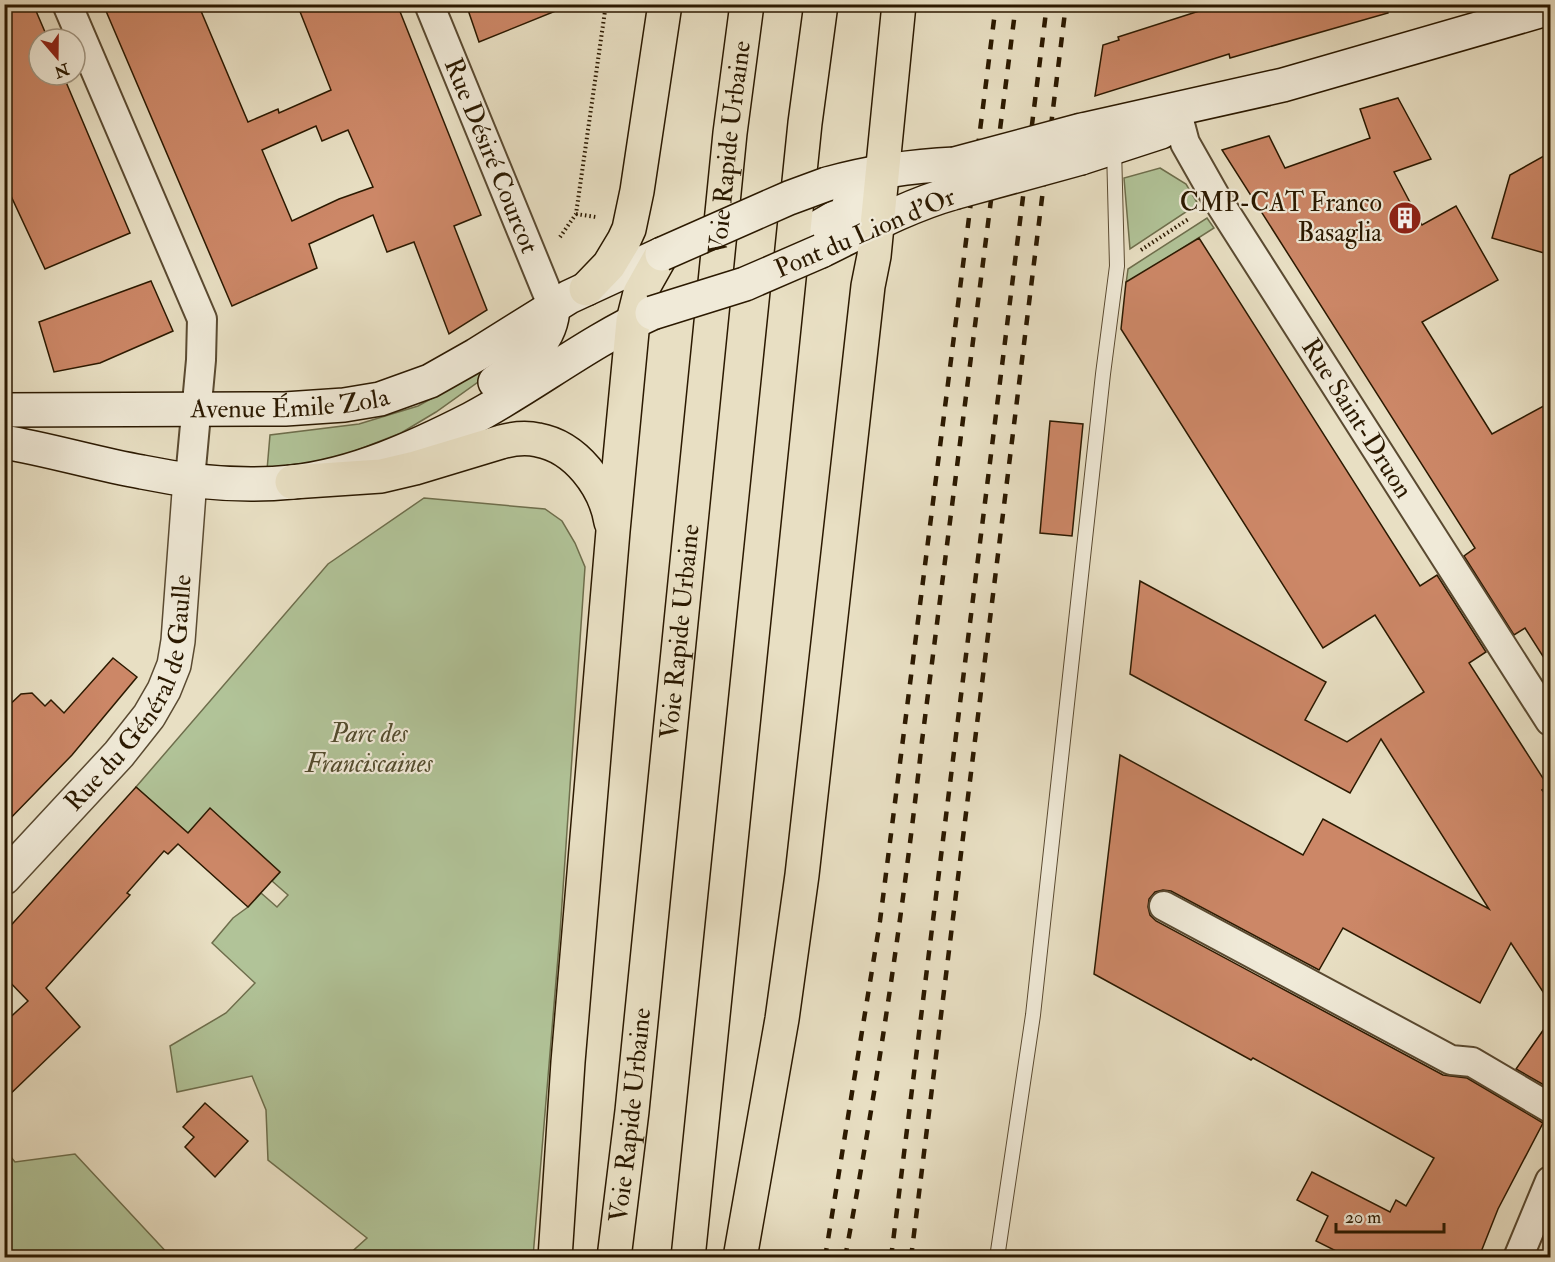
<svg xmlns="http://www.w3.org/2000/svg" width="1555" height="1262" font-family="'IM FELL Double Pica',serif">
<rect width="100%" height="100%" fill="#e8dfc3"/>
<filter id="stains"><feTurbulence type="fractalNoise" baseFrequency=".00333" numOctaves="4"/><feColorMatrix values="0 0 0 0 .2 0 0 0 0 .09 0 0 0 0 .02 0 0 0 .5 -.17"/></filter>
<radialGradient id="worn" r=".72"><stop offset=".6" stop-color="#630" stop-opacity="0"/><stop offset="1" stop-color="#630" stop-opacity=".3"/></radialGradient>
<!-- green -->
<g fill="#b1c398" stroke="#6e6e4c" stroke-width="1.5">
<path d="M1160,168L1186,184L1198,204L1130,249L1124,178Z"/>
<path d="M1207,218L1214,228L1126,284L1128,269Z"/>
<path d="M508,356L506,362L436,412L401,433L337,458L267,470L270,435L359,424L418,406Z"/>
<path d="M424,498L545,509L562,521L575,543L585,567L560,933L533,1257H346L367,1238L268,1160L266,1110L252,1076L177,1092L170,1046L226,1013L255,983L212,943L233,918L248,907L261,893L277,907L288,895L272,881L280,872L210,809L188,833L136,787L328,564Z"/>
<path d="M5,1150L15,1162L75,1154L171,1257H5Z"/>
</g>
<!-- building -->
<g fill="#cc8767" stroke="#2b1900" stroke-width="1.5" fill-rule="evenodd">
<path d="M4,4H33L48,39H39V75H63L130,233L45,269L4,181Z"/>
<path d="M103,4H198L248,122L278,109L279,113L331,90L297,4H397L481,215L454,226L487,310L449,334L414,242L387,252L373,215L309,244L317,268L232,306ZM316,126L322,141L348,130L373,187L339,199L292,221L262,150Z"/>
<path d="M466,4H568V6L479,42Z"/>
<path d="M1221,4H1387L1388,13L1230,58L1229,54L1095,96L1103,45L1119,40L1118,37Z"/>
<path d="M1398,98L1431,159L1394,172L1422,225L1456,206L1498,280L1422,322L1492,434L1551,402V669L1525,628L1514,635L1464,556L1475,548L1222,150L1269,136L1285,168L1370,138L1360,109Z"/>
<path d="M1551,152V255L1492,238L1510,175Z"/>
<path d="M1199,238L1420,586L1437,575L1486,652L1469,663L1548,786L1542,790L1551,802V1004L1511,943L1480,1003L1343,928L1319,970L1171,891L1163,890L1155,892L1149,899L1148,907L1150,915L1156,921L1443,1075L1467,1078L1543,1123L1498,1209L1479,1257H1348L1316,1241L1328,1216L1297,1200L1312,1172L1390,1212L1396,1200L1406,1206L1434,1158L1253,1058L1251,1060L1094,974L1120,755L1303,855L1323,819L1489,909L1381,739L1350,793L1130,674L1140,581L1326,682L1305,720L1347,742L1424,692L1375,615L1323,648L1121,329L1126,282Z"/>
<path d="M151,281L173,331L100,363L54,372L39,322Z"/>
<path d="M1050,421L1083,424L1072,536L1040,533Z"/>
<path d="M113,658L137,677L72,755L4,825V710L21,694L32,693L45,706L51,700L64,713Z"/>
<path d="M136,787L188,833L210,808L280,872L248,907L178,844L168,854L164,851L127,893L130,895L46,988L80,1027L4,1100V1023L28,1001L4,976V933Z"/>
<path d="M1551,1019V1089L1516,1069Z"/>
<path d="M205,1103L248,1141L215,1177L185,1147L194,1137L183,1127Z"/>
</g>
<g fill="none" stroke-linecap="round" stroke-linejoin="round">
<defs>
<path id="service" d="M997,1258L1033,1015L1103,374L1117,266L1114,148"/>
<g id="minor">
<path d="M67,4L202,319L201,360L190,479"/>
<path id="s1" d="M429,4L553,307"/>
<path id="s2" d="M1176,109L1185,143L1215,196L1550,721"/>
<path d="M1164,906L1451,1060L1472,1062L1550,1108"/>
<path d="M1518,1258L1550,1181"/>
</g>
<g id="tertiary">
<path id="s3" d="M4,878L119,754L149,716L164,690L174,665L178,641L190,479"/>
</g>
<g id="secondary">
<path d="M1082,130L1283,85L1550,8"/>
<path d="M1081,158L1161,132"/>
<path d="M827,184C870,172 911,166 955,164"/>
<path d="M812,231L848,210L882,171"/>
<path d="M821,251C864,230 907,206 953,193"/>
<path d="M495,382C522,362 552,344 553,307"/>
<path id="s4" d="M4,410L285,409L344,405L380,399L430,381L476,355L569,297L662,254"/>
<path d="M4,442C51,450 96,464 142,472C190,482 243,487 292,482C355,475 416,447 471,419C533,386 588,342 652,313"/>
</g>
<g id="trunk">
<path d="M586,289L609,265L624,240L629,229L637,191L665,4"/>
<path d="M292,482L381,476L415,468L501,442C512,439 525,437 538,440C576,447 605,486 611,522"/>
<path d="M555,1258L568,1062L613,531L633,321L640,293L662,254"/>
<path id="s5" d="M614,1258L632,1111L730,133L747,4"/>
<path d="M688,1258L805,123L821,4"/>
<path d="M740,1258L782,1019L802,875L868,286L874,256L899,4"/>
</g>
</defs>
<!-- service casing -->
<use href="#service" stroke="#5a4a31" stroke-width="16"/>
<!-- minor casing -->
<use href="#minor" stroke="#5a4a31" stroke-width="32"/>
<!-- tertiary casing -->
<use href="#tertiary" stroke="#5a4a31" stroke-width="36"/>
<!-- secondary casing -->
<use href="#secondary" stroke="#2b1900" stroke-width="36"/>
<!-- trunk casing -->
<use href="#trunk" stroke="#2b1900" stroke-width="36"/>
<!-- path -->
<g stroke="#2b1900" stroke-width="4" stroke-dasharray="1.5 3" stroke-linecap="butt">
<path d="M576,214L596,217"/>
<path d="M560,237L576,214L606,4"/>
<path d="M1141,250L1190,218"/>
</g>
<!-- service -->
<use href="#service" stroke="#f0ead8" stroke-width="14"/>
<!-- minor -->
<use href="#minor" stroke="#f0ead8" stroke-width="28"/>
<!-- tertiary -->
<use href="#tertiary" stroke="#f0ead8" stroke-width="33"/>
<!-- secondary -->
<use href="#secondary" stroke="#f0ead8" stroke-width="33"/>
<!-- trunk -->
<use href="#trunk" stroke="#e8dfc3" stroke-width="33"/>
<!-- rail -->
<g stroke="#2b1900" stroke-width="4.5" stroke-dasharray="10 10" stroke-linecap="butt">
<path d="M825,1258L880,921L996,4"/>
<path d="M845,1258C877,1087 903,914 922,741L1016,4"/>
<path d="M891,1258L1047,4"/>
<path d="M911,1258L1066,4"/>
</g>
<defs>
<g id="secondary-bridge">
<path d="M955,164L1082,130"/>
<path d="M953,193L1081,158"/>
<path d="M662,254L789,198L827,184"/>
<path d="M652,313L745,284L821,251"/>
</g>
</defs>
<!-- secondary-bridge casing -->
<use href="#secondary-bridge" stroke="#2b1900" stroke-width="36" stroke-linecap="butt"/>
<!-- secondary-bridge -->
<use href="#secondary-bridge" stroke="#f0ead8" stroke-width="33"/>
</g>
<!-- icons -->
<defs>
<symbol id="building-disc" viewBox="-11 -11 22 22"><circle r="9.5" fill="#8f2418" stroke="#f0ead8"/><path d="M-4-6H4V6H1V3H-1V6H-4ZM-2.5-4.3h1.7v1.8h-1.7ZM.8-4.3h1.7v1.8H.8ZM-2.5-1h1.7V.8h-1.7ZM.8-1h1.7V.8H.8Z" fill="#fff"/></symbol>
</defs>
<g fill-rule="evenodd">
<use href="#building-disc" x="1386" y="199" width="38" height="38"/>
</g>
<g text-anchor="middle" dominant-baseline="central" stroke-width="4.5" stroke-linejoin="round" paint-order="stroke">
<!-- street labels -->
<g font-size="26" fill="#2b1900" stroke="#f0ead8">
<text stroke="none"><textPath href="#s5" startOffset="1116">Voie Rapide Urbaine</textPath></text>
<text stroke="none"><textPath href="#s1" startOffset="164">Rue Désiré Courcot</textPath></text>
<text transform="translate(865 233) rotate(-23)">Pont du Lion d'Or</text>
<text stroke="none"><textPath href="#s4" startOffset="286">Avenue Émile Zola</textPath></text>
<text stroke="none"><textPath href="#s2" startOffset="360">Rue Saint-Druon</textPath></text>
<text stroke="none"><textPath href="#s5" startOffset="630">Voie Rapide Urbaine</textPath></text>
<text stroke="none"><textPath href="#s3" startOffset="231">Rue du Général de Gaulle</textPath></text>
<text stroke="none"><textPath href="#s5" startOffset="144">Voie Rapide Urbaine</textPath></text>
</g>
<!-- poi labels -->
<g font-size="26" fill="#2b1900" stroke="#f0ead8" text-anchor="end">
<text x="1382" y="203">CMP-CAT Franco<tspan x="1382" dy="30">Basaglia</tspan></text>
</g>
<!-- park labels -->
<g font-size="26" font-style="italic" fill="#534c2e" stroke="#f0ead8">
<text x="369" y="734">Parc des<tspan x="369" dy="30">Franciscaines</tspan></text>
</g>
</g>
<!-- margin -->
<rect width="1555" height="1262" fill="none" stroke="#e8dfc3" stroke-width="24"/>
<rect x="6" y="6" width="1543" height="1250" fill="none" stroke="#2b1900" stroke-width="3"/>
<rect x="12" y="12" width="1531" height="1238" fill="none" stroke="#2b1900" stroke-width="1.5"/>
<!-- north arrow -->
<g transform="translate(57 57) rotate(160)"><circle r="28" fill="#f0ead8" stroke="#a19682" stroke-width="1.5"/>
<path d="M0-4.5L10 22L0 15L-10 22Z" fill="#8f2418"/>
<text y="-9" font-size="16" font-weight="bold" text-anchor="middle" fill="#2b1900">N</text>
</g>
<!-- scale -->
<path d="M1336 1223v9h108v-9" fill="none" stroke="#2b1900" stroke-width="3"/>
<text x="1345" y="1223" font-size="18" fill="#2b1900" stroke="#f0ead8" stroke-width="4.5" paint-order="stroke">20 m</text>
<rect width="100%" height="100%" filter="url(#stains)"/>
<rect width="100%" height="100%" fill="url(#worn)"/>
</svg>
